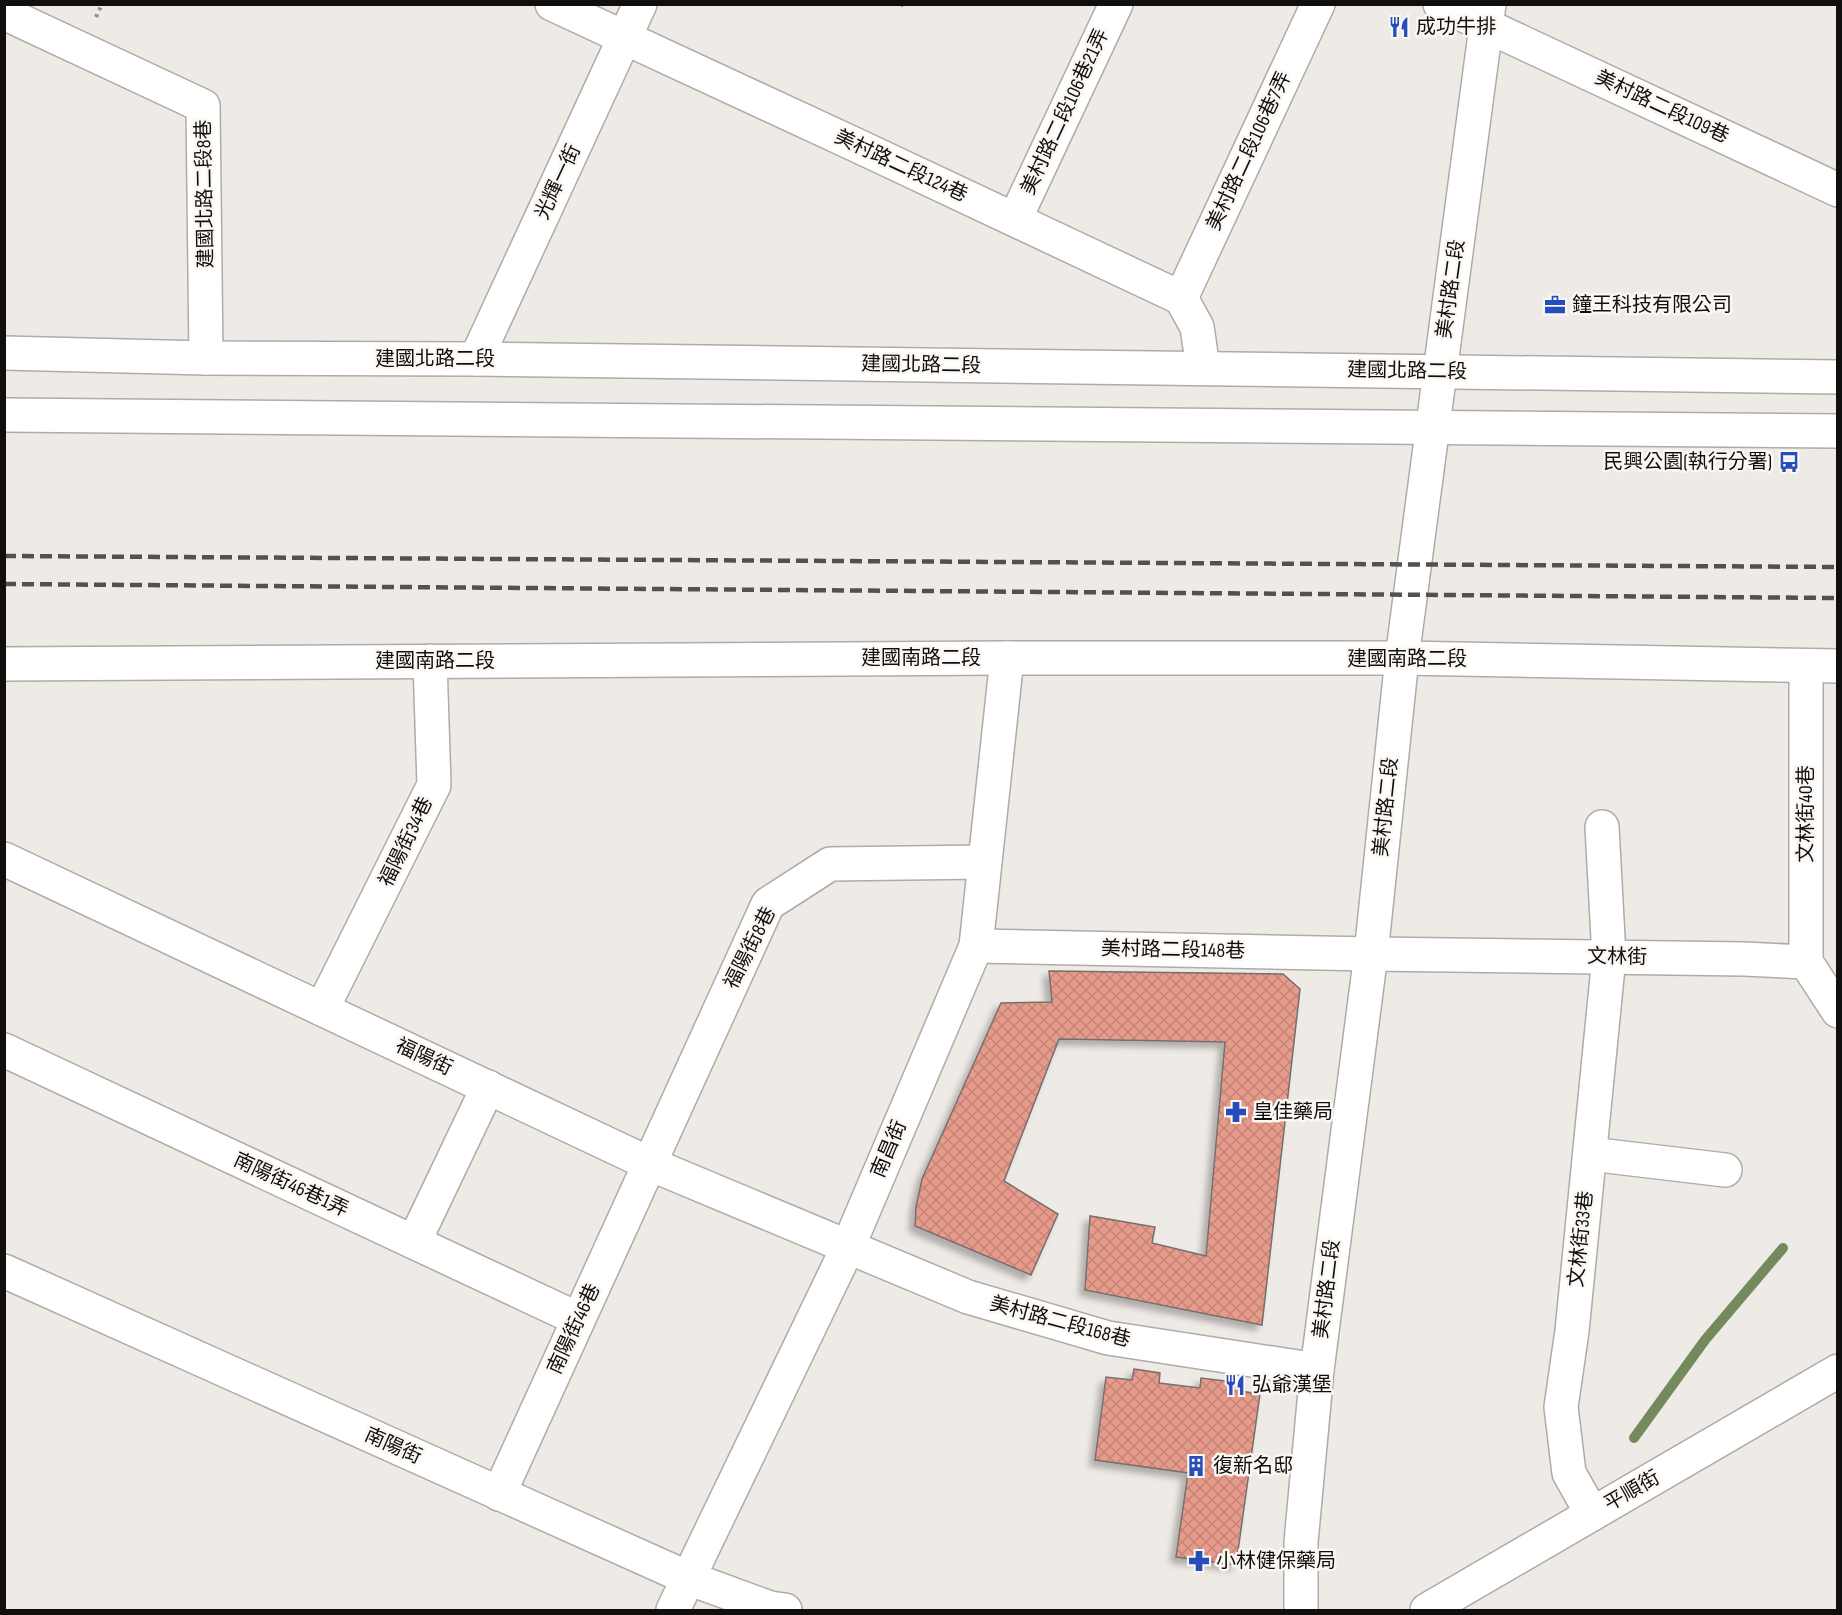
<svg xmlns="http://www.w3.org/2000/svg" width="1842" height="1615" font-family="'Sofia Sans Condensed','Noto Sans TC',sans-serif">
<defs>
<pattern id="building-cross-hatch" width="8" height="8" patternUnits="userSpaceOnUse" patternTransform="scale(1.5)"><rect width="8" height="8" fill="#e79b8b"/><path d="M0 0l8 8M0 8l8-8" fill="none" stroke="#c58477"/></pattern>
<filter id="shadow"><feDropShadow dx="-5.5" dy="5.5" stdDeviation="3" flood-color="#0004"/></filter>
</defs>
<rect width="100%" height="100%" fill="#eeeae6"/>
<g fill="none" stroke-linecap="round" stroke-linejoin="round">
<!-- stream -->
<path stroke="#758a5c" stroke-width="10" d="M1634,1438L1705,1340L1783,1248"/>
</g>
<!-- building -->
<g fill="url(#building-cross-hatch)" stroke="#756f6e" stroke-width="1.5" filter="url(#shadow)">
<path d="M1049,971L1283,974L1300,989L1262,1325L1085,1290L1090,1216L1155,1227L1152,1243L1206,1256L1225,1042L1059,1039L1004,1181L1058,1214L1031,1275L915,1226L916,1207L922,1179L1001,1003L1052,1002Z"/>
<path d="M1134,1369L1160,1373L1159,1383L1200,1388L1201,1378L1241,1383L1240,1391L1260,1394L1236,1565L1176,1557L1188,1473L1095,1460L1106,1377L1132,1380Z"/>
</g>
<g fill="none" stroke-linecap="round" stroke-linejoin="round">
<defs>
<g id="minor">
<path d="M552,4L856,145L1181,298L1197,327L1203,368"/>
<path d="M1440,4L1838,190"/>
<path d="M4,13L203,106L206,358"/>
<path d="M1015,219L1116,4"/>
<path d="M1181,298L1318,4"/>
<path d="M4,353L206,358L476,359L1838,377"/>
<path d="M476,359L640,4"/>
<path d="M4,415L1838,431"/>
<path d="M4,664L1007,658H1402L1838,666"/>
<path d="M4,859L650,1164L968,1297L1108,1338L1317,1370"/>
<path d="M976,946L1371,954L1744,959L1806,962L1838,1011"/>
<path d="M1806,962V666"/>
<path d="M322,1009L434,785L430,661"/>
<path d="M4,1050L578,1319"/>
<path d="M1590,1154L1725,1170"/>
<path d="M414,1242L488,1087"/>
<path d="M4,1271L688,1578L770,1608L785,1610"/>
<path d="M499,1494L768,904L830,864L984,862"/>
<path d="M1592,1514L1569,1473L1561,1407L1572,1331L1609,957L1602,827"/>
<path d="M673,1610L848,1247L976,946L1007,658"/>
<path d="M1301,1610V1542L1317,1370L1371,954L1402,658L1489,4"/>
<path d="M1427,1610L1838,1371"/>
</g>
</defs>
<!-- minor casing -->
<use href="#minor" stroke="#b0aba8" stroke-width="36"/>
<!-- path -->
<g stroke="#918e8c" stroke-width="4" stroke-dasharray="3 4.5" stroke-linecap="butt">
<path d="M901,4L907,7"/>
<path d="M96,17L102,4"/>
</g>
<!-- minor -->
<use href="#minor" stroke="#fff" stroke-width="33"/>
<!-- rail -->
<g stroke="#53504e" stroke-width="4.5" stroke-dasharray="12 6" stroke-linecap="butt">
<path d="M4,556L1838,567"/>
<path d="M4,584L1838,598"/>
</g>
</g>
<!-- icons -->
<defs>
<symbol id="restaurant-bare" viewBox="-9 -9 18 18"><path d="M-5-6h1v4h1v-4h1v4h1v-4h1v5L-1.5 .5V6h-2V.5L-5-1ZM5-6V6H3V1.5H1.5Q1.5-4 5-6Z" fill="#254dbb" stroke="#fbf7f3" stroke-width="2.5" paint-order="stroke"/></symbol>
<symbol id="office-bare" viewBox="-9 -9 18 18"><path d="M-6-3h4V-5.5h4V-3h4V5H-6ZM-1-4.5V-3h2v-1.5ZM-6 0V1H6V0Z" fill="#254dbb" stroke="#fbf7f3" stroke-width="2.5" paint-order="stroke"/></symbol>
<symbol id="bus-bare" viewBox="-9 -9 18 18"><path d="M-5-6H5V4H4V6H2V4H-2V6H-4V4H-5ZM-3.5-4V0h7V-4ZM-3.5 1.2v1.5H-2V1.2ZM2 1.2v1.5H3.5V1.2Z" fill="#254dbb" stroke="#fbf7f3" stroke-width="2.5" paint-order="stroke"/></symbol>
<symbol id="pharmacy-bare" viewBox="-9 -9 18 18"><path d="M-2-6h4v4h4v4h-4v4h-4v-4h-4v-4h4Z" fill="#254dbb" stroke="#fbf7f3" stroke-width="2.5" paint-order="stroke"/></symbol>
<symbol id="building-bare" viewBox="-9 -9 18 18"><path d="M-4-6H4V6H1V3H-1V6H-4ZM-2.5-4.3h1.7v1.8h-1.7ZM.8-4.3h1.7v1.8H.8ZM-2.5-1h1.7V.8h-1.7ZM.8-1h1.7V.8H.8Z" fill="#254dbb" stroke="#fbf7f3" stroke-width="2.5" paint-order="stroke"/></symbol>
</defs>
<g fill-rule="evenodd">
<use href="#restaurant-bare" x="1384" y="12" width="30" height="30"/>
<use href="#office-bare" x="1540" y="290" width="30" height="30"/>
<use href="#bus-bare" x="1774" y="447" width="30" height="30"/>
<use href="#pharmacy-bare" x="1221" y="1097" width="30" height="30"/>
<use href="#restaurant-bare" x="1220" y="1370" width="30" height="30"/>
<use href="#building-bare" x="1181" y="1451" width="30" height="30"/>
<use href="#pharmacy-bare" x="1184" y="1546" width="30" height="30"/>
</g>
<g text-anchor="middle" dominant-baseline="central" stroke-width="5" stroke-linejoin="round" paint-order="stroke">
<!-- poi labels -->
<g font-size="20" fill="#110f0e" stroke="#fbf7f3" text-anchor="start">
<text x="1416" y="27">成功牛排</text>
<text x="1572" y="305">鐘王科技有限公司</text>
<text x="1772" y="462" text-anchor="end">民興公園(執行分署)</text>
<text x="1253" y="1112">皇佳藥局</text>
<text x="1252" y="1385">弘爺漢堡</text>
<text x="1213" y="1466">復新名邸</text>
<text x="1216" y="1561">小林健保藥局</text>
</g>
<!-- street labels -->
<g font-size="20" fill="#110f0e" stroke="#fbf7f3">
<text transform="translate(1662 107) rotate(25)">美村路二段109巷</text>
<text transform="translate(1065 112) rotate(-65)">美村路二段106巷21弄</text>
<text transform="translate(1249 151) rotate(-65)">美村路二段106巷7弄</text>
<text transform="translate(901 166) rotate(25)">美村路二段124巷</text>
<text transform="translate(558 182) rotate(-65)">光輝一街</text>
<text transform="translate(205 194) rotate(-91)">建國北路二段8巷</text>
<text transform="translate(1451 289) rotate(-82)">美村路二段</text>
<text x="435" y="359">建國北路二段</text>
<text transform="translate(921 365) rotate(1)">建國北路二段</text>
<text transform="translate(1407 371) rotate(1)">建國北路二段</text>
<text x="921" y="658">建國南路二段</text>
<text x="1407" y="659">建國南路二段</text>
<text x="435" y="661">建國南路二段</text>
<text transform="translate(1386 807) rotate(-84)">美村路二段</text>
<text transform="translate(1806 814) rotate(-90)">文林街40巷</text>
<text transform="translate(406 842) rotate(-64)">福陽街34巷</text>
<text transform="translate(750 948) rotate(-63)">福陽街8巷</text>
<text transform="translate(1173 950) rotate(1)">美村路二段148巷</text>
<text transform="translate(1617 957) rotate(1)">文林街</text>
<text transform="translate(424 1057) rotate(25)">福陽街</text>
<text transform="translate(889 1149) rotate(-67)">南昌街</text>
<text transform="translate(291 1185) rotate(25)">南陽街46巷1弄</text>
<text transform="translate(1581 1239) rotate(-84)">文林街33巷</text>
<text transform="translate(1327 1289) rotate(-83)">美村路二段</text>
<text transform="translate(1060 1322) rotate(15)">美村路二段168巷</text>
<text transform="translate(574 1329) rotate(-65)">南陽街46巷</text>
<text transform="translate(393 1446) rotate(24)">南陽街</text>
<text transform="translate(1632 1491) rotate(-30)">平順街</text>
</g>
</g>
<!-- border -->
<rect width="1842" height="1615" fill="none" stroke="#110f0e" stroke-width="12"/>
</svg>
